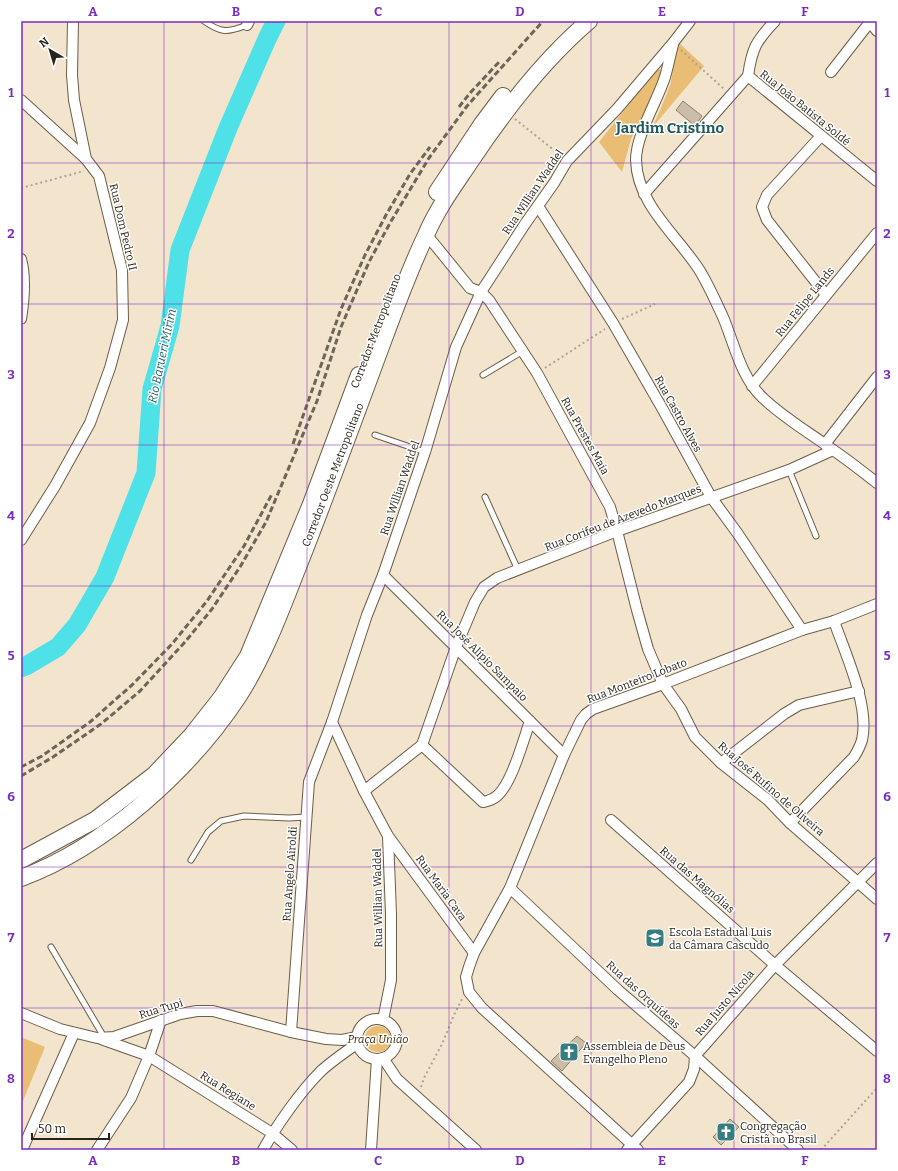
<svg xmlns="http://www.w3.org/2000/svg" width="898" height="1171" font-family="Bitter,serif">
<rect width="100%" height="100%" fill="#f3e4cd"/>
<!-- green -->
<g fill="#eabd74">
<path d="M678,42L704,66L652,128C658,114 665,100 670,85C674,71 673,56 678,42Z"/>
<path d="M657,69L662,70L663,75L631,139L622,172L599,142Z"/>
<circle cx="378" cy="1039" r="13"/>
<path d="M21,1037L45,1047L21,1106Z"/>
</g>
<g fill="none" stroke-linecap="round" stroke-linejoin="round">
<!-- river -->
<path stroke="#4ee1e8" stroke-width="19" d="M21,668L26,666L58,647L77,625L105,577L146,473L152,389L170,326L180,250L228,128L267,39L276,21"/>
</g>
<!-- building -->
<g fill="#cbbda7" stroke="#8c7f6a">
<path d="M683,101L702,116L695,126L676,110Z"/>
<path d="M577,1036L586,1043L562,1071L551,1061Z"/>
<path d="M730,1119L739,1127L721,1145L713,1137Z"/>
</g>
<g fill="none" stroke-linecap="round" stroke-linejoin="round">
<defs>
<g id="service">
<path d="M204,21C221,33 227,33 247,25"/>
<path d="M483,375L523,351"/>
<path d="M375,435L425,452"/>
<path d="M789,470L816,536"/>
<path d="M485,497L518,570"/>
<path d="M191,860L208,832L221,821L244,816L289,818L306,817"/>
<path d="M51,947L104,1037"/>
</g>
<g id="minor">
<path d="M869,21L877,31"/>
<path d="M247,25L249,21"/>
<path d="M673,45C670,56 668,67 665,77C657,102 636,135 636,160C637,205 678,236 700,271C709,286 716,302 723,317C734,343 741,378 763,398C784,418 810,433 833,450C848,460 863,472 877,483"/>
<path d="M831,72L870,22"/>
<path d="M748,76C752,48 756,41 775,21"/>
<path d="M21,100L86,159"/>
<path d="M821,136L767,195L762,207L767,220L826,295"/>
<path d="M644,194L748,76L877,181"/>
<path d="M538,206L613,323L662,408L711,497L738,534L802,630"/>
<path d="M426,234L470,288L481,292L489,300L537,373L610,507L617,531L637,610L648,649L663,684L681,709L695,737L721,763L768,800L790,823L877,899"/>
<path d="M21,259C26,277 24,300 21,319"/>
<path d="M752,386L877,233"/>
<path d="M825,444L877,377"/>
<path d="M21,540L55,486L90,423L110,368L123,320L122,270L99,176L86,159L74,100L72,75L73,21"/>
<path d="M383,575L564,755"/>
<path d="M422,745L483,802C488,801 492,800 497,796C512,783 523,741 530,721"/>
<path d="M721,763L784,714L799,705L859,691"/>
<path d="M364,791L422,745L456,647L475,602L484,587L497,578L617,531L789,470L833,450"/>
<path d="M611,820L775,965L877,1051"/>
<path d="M790,823L854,757C857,752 860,747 862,740C870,706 845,653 834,621"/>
<path d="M510,888L618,990L695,1056L798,1150"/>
<path d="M474,953L388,836L364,791L332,722L367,615L383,575L425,452L456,347L481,292L525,224L554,183L567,161L617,109L673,43L690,21"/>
<path d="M21,1013L60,1029L97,1038L114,1037L180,1014L197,1011H213L291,1032L326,1039L342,1040L357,1037"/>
<circle cx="377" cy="1039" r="20"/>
<path d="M383,1020L391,980V914L388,836"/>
<path d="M291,1032L309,782L332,722"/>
<path d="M101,1039L149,1056L272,1133L292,1150"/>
<path d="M383,1058L397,1079L476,1150"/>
<path d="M22,1150L74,1033"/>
<path d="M97,1150L131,1098L149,1056L161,1020"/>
<path d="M263,1150C277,1125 300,1092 321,1071C332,1061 345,1052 358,1043"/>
<path d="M371,1150L377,1059"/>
<path d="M627,1150L689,1082L694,1069L695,1056L775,965L877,863"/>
<path d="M638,1150L482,1008L469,992L466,977L469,967L474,953L510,888L564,755L581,720L586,714L593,709L663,684L802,630L834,621L877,604"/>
</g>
<g id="primary">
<path d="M437,192L482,124L503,96"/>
<path d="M21,860L95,820L154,775L191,736L221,698L248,656L311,504L359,375"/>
<path d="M21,878C105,847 189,771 238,697C266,654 283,604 302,557C327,493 351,428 375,363C391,320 406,277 426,235C437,209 454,186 470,162C504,111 542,61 589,21"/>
</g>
</defs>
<!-- service casing -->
<use href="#service" stroke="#6a5e4a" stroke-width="7"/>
<!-- minor casing -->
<use href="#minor" stroke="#6a5e4a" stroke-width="12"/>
<!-- primary casing -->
<use href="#primary" stroke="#6a5e4a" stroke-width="18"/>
<!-- path -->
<g stroke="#afa391" stroke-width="2" stroke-dasharray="2 3" stroke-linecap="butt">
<path d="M681,50L724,89"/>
<path d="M515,119L560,155"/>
<path d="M21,188L84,171"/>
<path d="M622,319L655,304"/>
<path d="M545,368L605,329"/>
<path d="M421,1087L424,1078L442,1044L454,1015L462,999"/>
<path d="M821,1150L877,1088"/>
</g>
<!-- service -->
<use href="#service" stroke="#fff" stroke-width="5"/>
<!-- minor -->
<use href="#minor" stroke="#fff" stroke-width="10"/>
<!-- primary -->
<use href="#primary" stroke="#fff" stroke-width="16"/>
<!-- rail -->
<g stroke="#6d6557" stroke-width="3" stroke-dasharray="6 3" stroke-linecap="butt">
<path d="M459,107L470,93L500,61"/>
<path d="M293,444L341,309L365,255L386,215L410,174L430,147"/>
<path d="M21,767L42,756L90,722L132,685L172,644L207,601L244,546L272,494"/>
<path d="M21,776L53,757L101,724L140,691L185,642L212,609L240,567L266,522L317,401L341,327L369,262L390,223L429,158L467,106L543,21"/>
</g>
</g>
<!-- grid -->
<path fill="none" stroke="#7b2cbf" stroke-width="1" stroke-opacity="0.55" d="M164,21V1150M307,21V1150M449,21V1150M591,21V1150M734,21V1150M21,163H877M21,304H877M21,445H877M21,586H877M21,726H877M21,867H877M21,1008H877"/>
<!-- icons -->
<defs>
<symbol id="school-square" viewBox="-11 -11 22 22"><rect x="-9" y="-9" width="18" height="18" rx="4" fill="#347d81" stroke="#fff"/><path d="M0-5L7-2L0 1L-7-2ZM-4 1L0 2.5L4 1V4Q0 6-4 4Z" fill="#fff"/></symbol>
<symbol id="church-square" viewBox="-11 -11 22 22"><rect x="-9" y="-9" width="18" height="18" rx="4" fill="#347d81" stroke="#fff"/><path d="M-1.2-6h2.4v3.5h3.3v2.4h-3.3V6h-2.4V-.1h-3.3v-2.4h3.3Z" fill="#fff"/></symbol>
</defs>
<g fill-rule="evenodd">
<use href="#school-square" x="644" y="927" width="22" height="22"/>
<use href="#church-square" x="558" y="1041" width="22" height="22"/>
<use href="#church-square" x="715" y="1121" width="22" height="22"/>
</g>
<g text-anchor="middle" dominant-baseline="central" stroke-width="3" stroke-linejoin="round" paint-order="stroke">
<!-- street labels -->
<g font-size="11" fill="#29241b" stroke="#fff">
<text transform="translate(805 108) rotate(39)">Rua João Batista Soldé</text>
<text transform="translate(533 192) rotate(-56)">Rua Willian Waddel</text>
<text transform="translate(123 227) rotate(77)">Rua Dom Pedro II</text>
<text transform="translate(805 302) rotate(-51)">Rua Felipe Lands</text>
<text transform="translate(376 331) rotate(-69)">Corredor Metropolitano</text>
<text transform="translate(678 414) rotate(61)">Rua Castro Alves</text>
<text transform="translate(585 436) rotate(61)">Rua Prestes Maia</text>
<text transform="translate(333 475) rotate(-69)">Corredor Oeste Metropolitano</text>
<text transform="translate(400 488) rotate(-71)">Rua Willian Waddel</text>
<text transform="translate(623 518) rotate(-21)">Rua Corifeu de Azevedo Marques</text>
<text transform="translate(482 656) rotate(45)">Rua José Alípio Sampaio</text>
<text transform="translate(637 681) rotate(-21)">Rua Monteiro Lobato</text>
<text transform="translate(771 789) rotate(41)">Rua José Rufino de Oliveira</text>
<text transform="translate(290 874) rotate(-86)">Rua Angelo Airoldi</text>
<text transform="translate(697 880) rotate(41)">Rua das Magnólias</text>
<text transform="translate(441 888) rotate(54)">Rua Maria Cava</text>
<text transform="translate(378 898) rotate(-91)">Rua Willian Waddel</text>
<text transform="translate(643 995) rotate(42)">Rua das Orquídeas</text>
<text transform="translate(725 1003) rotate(-49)">Rua Justo Nicola</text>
<text transform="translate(161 1009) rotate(-17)">Rua Tupi</text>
<text transform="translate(228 1091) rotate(32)">Rua Regiane</text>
</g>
<!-- poi labels -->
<g font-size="11" fill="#29241b" stroke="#fff" text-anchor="start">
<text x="669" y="932">Escola Estadual Luis<tspan x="669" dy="13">da Câmara Cascudo</tspan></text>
<text x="583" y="1046">Assembleia de Deus<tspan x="583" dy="13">Evangelho Pleno</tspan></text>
<text x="740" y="1126">Congregação<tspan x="740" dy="13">Cristã no Brasil</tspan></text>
</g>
<!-- park labels -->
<g font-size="11" font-style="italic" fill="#3d2901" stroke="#fff">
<text x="378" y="1039">Praça União</text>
</g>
<!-- water labels -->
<g font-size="12" font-style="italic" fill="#235f62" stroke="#fff">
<text transform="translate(162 356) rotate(-78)">Rio Barueri Mirim</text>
</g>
<!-- district labels -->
<g font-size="15" font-weight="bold" fill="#1f5a5d" stroke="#fff">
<text x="670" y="128">Jardim Cristino</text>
</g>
</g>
<!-- border -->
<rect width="898" height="1171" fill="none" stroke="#ffffff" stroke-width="44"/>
<!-- north arrow -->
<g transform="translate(50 50) rotate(322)" stroke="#ffffff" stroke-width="3" paint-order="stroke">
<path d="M0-3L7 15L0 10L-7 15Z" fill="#29241b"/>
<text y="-6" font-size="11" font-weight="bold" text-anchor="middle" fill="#29241b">N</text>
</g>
<!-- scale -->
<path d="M32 1133v6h77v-6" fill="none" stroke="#29241b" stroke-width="2"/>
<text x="38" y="1133" font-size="12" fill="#29241b" stroke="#ffffff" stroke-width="3" paint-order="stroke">50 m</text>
<rect x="22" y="22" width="854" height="1127" fill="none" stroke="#7b2cbf" stroke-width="1.5"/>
<g font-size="13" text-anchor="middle" font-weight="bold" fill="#7b2cbf">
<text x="93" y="16">A</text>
<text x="236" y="16">B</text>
<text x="378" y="16">C</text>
<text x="520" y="16">D</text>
<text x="662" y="16">E</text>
<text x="805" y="16">F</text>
<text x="11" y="97">1</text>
<text x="887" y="97">1</text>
<text x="11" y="238">2</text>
<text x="887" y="238">2</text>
<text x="11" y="379">3</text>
<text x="887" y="379">3</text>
<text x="11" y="520">4</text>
<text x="887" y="520">4</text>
<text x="11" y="660">5</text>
<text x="887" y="660">5</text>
<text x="11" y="801">6</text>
<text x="887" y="801">6</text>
<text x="11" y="942">7</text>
<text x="887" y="942">7</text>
<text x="11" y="1083">8</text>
<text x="887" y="1083">8</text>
<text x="93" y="1165">A</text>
<text x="236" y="1165">B</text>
<text x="378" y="1165">C</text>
<text x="520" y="1165">D</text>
<text x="662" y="1165">E</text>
<text x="805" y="1165">F</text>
</g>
</svg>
